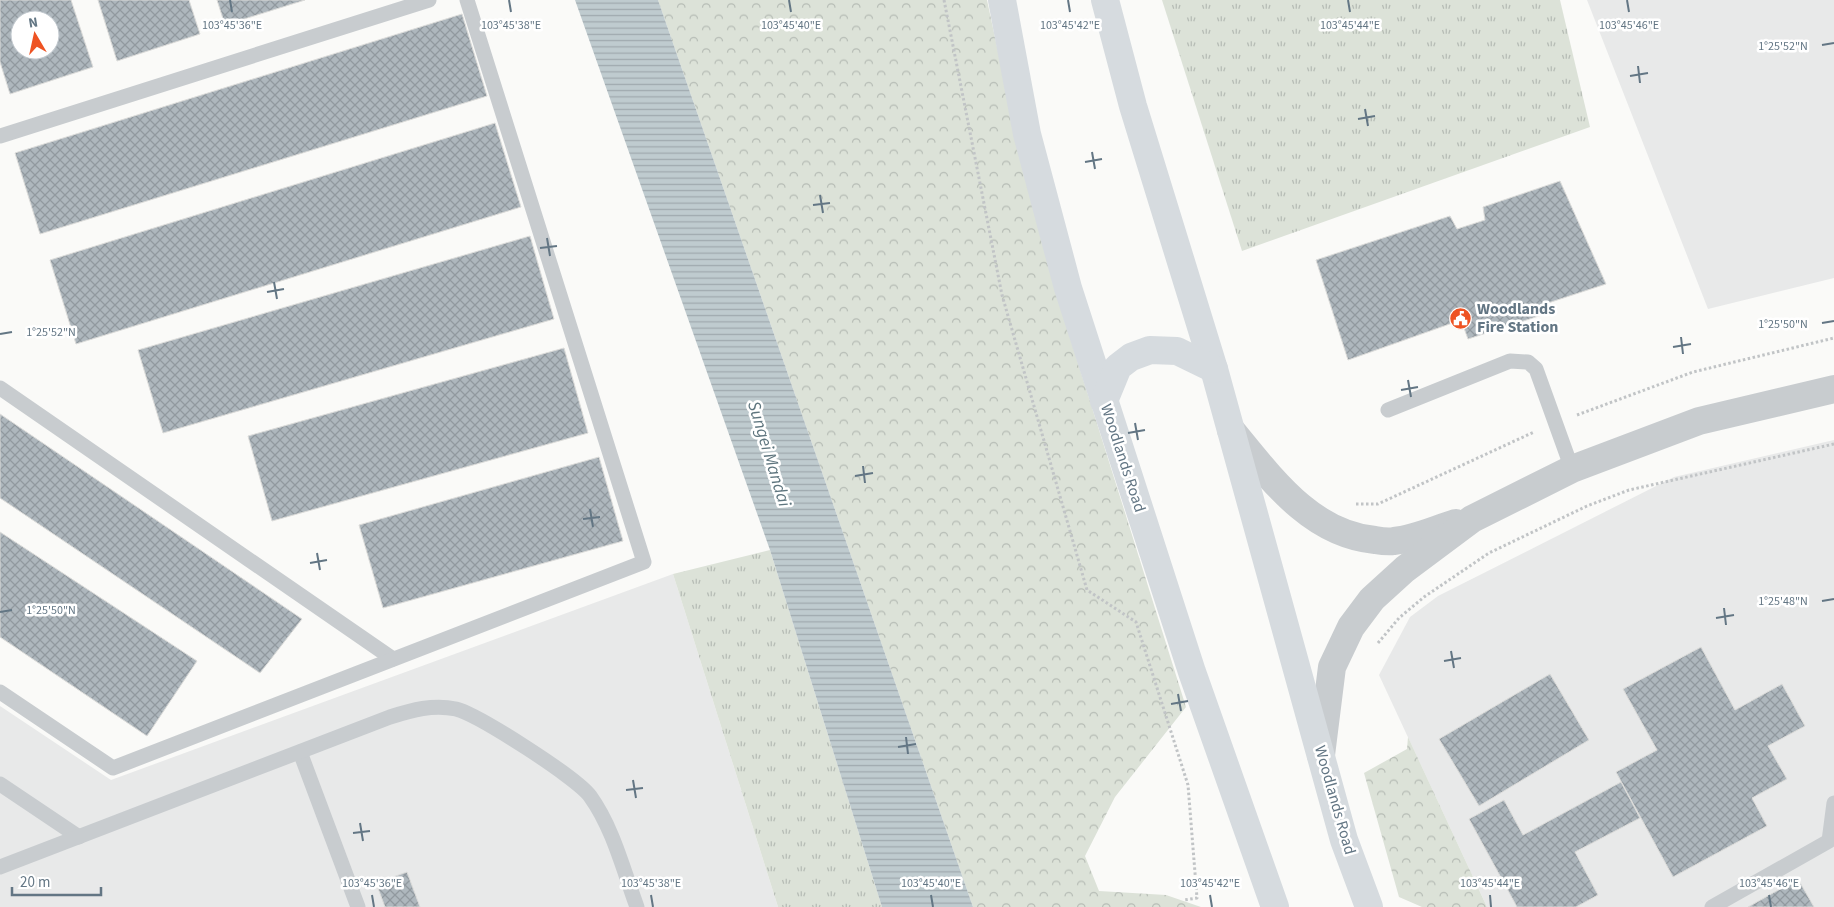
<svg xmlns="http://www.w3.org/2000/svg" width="1834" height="907" font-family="'Source Sans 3',sans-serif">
<defs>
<pattern id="grass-tufts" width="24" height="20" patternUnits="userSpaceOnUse" patternTransform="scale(1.25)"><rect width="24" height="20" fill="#dce2d8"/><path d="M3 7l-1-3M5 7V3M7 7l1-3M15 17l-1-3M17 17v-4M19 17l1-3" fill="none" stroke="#b6bcb5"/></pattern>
<pattern id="forest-crowns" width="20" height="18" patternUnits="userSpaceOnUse" patternTransform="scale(1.25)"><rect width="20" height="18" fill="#dce2d8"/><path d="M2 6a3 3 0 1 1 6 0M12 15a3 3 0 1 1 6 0" fill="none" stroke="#b6bcb5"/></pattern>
<pattern id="water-rules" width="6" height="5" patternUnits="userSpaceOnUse" patternTransform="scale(1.25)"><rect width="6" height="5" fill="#bfcbcf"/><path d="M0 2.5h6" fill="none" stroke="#9fa9ae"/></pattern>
<pattern id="building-cross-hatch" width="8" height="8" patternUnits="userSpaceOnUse" patternTransform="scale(1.25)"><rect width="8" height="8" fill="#aeb7bd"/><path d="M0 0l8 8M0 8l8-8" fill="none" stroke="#91999f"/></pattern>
</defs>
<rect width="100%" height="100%" fill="#fafaf8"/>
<!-- built -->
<g fill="#e8e9e9">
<path d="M1587,0H1834V278L1708,309Z"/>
<path d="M1834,440V907H1487L1379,675L1410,617L1438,596L1674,477Z"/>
<path d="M673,574L778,907H0V706L111,780Z"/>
</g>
<!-- grass -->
<g fill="url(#grass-tufts)">
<path d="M1162,0H1560L1590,127L1242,251Z"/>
<path d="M770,550L882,907H778L673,574Z"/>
</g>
<!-- forest -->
<g fill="url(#forest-crowns)">
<path d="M658,0H987L1015,131L1057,296L1186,707L1115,797L1085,856L1099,891L1166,895L1201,907H973Z"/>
<path d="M1408,737L1487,907H1422L1399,897L1364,773L1407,749Z"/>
</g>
<!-- water -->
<path fill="url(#water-rules)" d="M575,0H658L973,907H882L770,550Z"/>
<!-- building -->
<g fill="url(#building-cross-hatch)" stroke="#dcdcda" fill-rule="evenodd">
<path d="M0,0H71L93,67L10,94L0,62ZM20,20H50V50H20Z"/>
<path d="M98,0H189L200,34L117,61Z"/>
<path d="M217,0H305L225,25Z"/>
<path d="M462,14L487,96L40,234L15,153Z"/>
<path d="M495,123L521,207L76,344L50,260Z"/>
<path d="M1560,181L1606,284L1548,303L1551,312L1468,339L1461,320L1348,360L1316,260L1450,216L1457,229L1485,220L1483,207Z"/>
<path d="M530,236L554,319L163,433L138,350Z"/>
<path d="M564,348L588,433L272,521L248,436Z"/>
<path d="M0,414L302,619L260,673L0,498Z"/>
<path d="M599,457L623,541L383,608L359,525Z"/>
<path d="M0,532L197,661L147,736L0,637Z"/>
<path d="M1701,647L1735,710L1782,684L1805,726L1768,746L1787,779L1752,798L1767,826L1673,877L1616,772L1657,750L1623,689Z"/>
<path d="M1550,674L1589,740L1479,806L1439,739Z"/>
<path d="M1621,782L1640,818L1575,852L1598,895L1576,907H1517L1469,819L1504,800L1523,835Z"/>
<path d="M407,872L420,907H385L376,883Z"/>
<path d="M1798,879L1814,907H1748Z"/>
</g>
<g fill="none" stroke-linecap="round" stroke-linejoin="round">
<!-- path -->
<g stroke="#c1c4c6" stroke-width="3" stroke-dasharray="2.5 2.5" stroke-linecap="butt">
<path d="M944,0L1002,295L1087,590L1136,622L1188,785L1197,898L1184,900"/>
<path d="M1577,415L1693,372L1834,338"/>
<path d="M1356,504H1378L1534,432"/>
<path d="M1378,643L1399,618L1424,597L1489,553L1587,506L1629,490L1834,444"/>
</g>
<!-- lane -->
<g stroke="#c8cccf" stroke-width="15">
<path d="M0,136L429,0"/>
<path d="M0,388L393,659"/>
<path d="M1388,410L1510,361L1528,362L1536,369L1572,469"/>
<path d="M0,692L113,768L644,562L467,0"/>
<path d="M300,752L358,907"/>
<path d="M0,784L79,837"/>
<path d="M0,867L390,717C412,710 433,704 456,709C479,715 577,778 590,796C613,828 623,869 637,907"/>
<path d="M1712,907L1829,841L1834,803"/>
</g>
<!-- street -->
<g stroke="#c8cccf" stroke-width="28">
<path d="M1231,430C1270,477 1310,534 1375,540C1381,541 1388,542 1394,541C1415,539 1436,529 1456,523"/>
<path d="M1321,755L1332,667L1351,627L1372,599L1405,569L1472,519L1572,469L1699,421L1834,389"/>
</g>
<!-- primary -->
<g stroke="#d6dbdf" stroke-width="28">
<path d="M1002,0L1027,134L1068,288L1192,672L1275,907"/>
<path d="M1105,0L1133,106L1214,369L1344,840L1369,907"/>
<path d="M1104,401L1118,367L1131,357L1150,350L1177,351L1214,369"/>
</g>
</g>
<!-- ticks -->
<path fill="none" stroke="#637684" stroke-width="2" d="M230,0L232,12M509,0L511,12M789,0L791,12M1068,0L1070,12M1348,0L1350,12M1627,0L1629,12M1822,45L1834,43M1638,66L1640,83M1630,76L1648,73M1365,109L1368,126M1358,119L1375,116M1092,152L1095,169M1085,162L1102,159M820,195L823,213M813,205L830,203M547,238L550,256M540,248L557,246M274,282L277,299M267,292L284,289M1822,323L1834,321M0,334L12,332M1681,337L1683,354M1673,347L1691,344M1408,380L1411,397M1401,390L1418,387M1135,423L1138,440M1128,433L1145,430M863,466L865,483M855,476L873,473M590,509L593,527M583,519L600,517M317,553L320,570M310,563L327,560M1822,601L1834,599M1724,608L1726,625M0,612L12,610M1716,618L1734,615M1451,651L1454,668M1444,661L1461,658M1178,694L1181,711M1171,704L1188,701M906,737L908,754M898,747L916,744M633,780L636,798M626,790L643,788M360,823L363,841M353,833L370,831M372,895L374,907M651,895L653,907M931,895L933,907M1210,895L1212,907M1490,895L1491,907M1769,895L1771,907"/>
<!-- icons -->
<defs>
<symbol id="civic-disc" viewBox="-11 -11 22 22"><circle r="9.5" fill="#ee5323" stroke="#fff"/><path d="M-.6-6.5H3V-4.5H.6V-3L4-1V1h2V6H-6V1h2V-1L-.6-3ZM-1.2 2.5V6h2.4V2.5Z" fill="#fff"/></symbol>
</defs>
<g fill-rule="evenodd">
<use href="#civic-disc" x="1448" y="306" width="25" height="25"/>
</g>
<g text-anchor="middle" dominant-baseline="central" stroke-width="5" stroke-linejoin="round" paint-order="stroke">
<!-- poi labels -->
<g font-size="16" font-weight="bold" fill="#637684" stroke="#fff" text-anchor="start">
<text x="1477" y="309">Woodlands<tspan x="1477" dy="18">Fire Station</tspan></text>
</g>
<!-- street labels -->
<g font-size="16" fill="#637684" stroke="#fff">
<text transform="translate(1123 458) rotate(72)">Woodlands Road</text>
<text transform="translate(1335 800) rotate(74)">Woodlands Road</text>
</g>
<!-- water labels -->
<g font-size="18" font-style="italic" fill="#5e757e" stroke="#fff">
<text transform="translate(769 454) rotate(73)">Sungei Mandai</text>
</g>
</g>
<g font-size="12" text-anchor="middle" fill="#637684" stroke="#fff" stroke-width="5" stroke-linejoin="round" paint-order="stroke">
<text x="232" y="29">103°45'36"E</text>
<text x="511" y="29">103°45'38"E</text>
<text x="791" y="29">103°45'40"E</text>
<text x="1070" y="29">103°45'42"E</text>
<text x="1350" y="29">103°45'44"E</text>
<text x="1629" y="29">103°45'46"E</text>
<text x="1783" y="50">1°25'52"N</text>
<text x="1783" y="328">1°25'50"N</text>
<text x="51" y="336">1°25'52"N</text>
<text x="1783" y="605">1°25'48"N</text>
<text x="51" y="614">1°25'50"N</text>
<text x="372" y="887">103°45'36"E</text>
<text x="651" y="887">103°45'38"E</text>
<text x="931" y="887">103°45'40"E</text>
<text x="1210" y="887">103°45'42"E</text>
<text x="1490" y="887">103°45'44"E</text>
<text x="1769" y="887">103°45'46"E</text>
</g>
<!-- north arrow -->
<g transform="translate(35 35) rotate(351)"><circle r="24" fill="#ffffff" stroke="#c1c8ce"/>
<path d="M0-4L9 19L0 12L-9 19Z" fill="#ee5323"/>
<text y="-8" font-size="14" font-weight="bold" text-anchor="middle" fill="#637684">N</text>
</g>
<!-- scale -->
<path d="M12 887v8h89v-8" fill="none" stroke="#637684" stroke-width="2.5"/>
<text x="20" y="887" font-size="15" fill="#637684" stroke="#ffffff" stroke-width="4" paint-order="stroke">20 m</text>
</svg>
